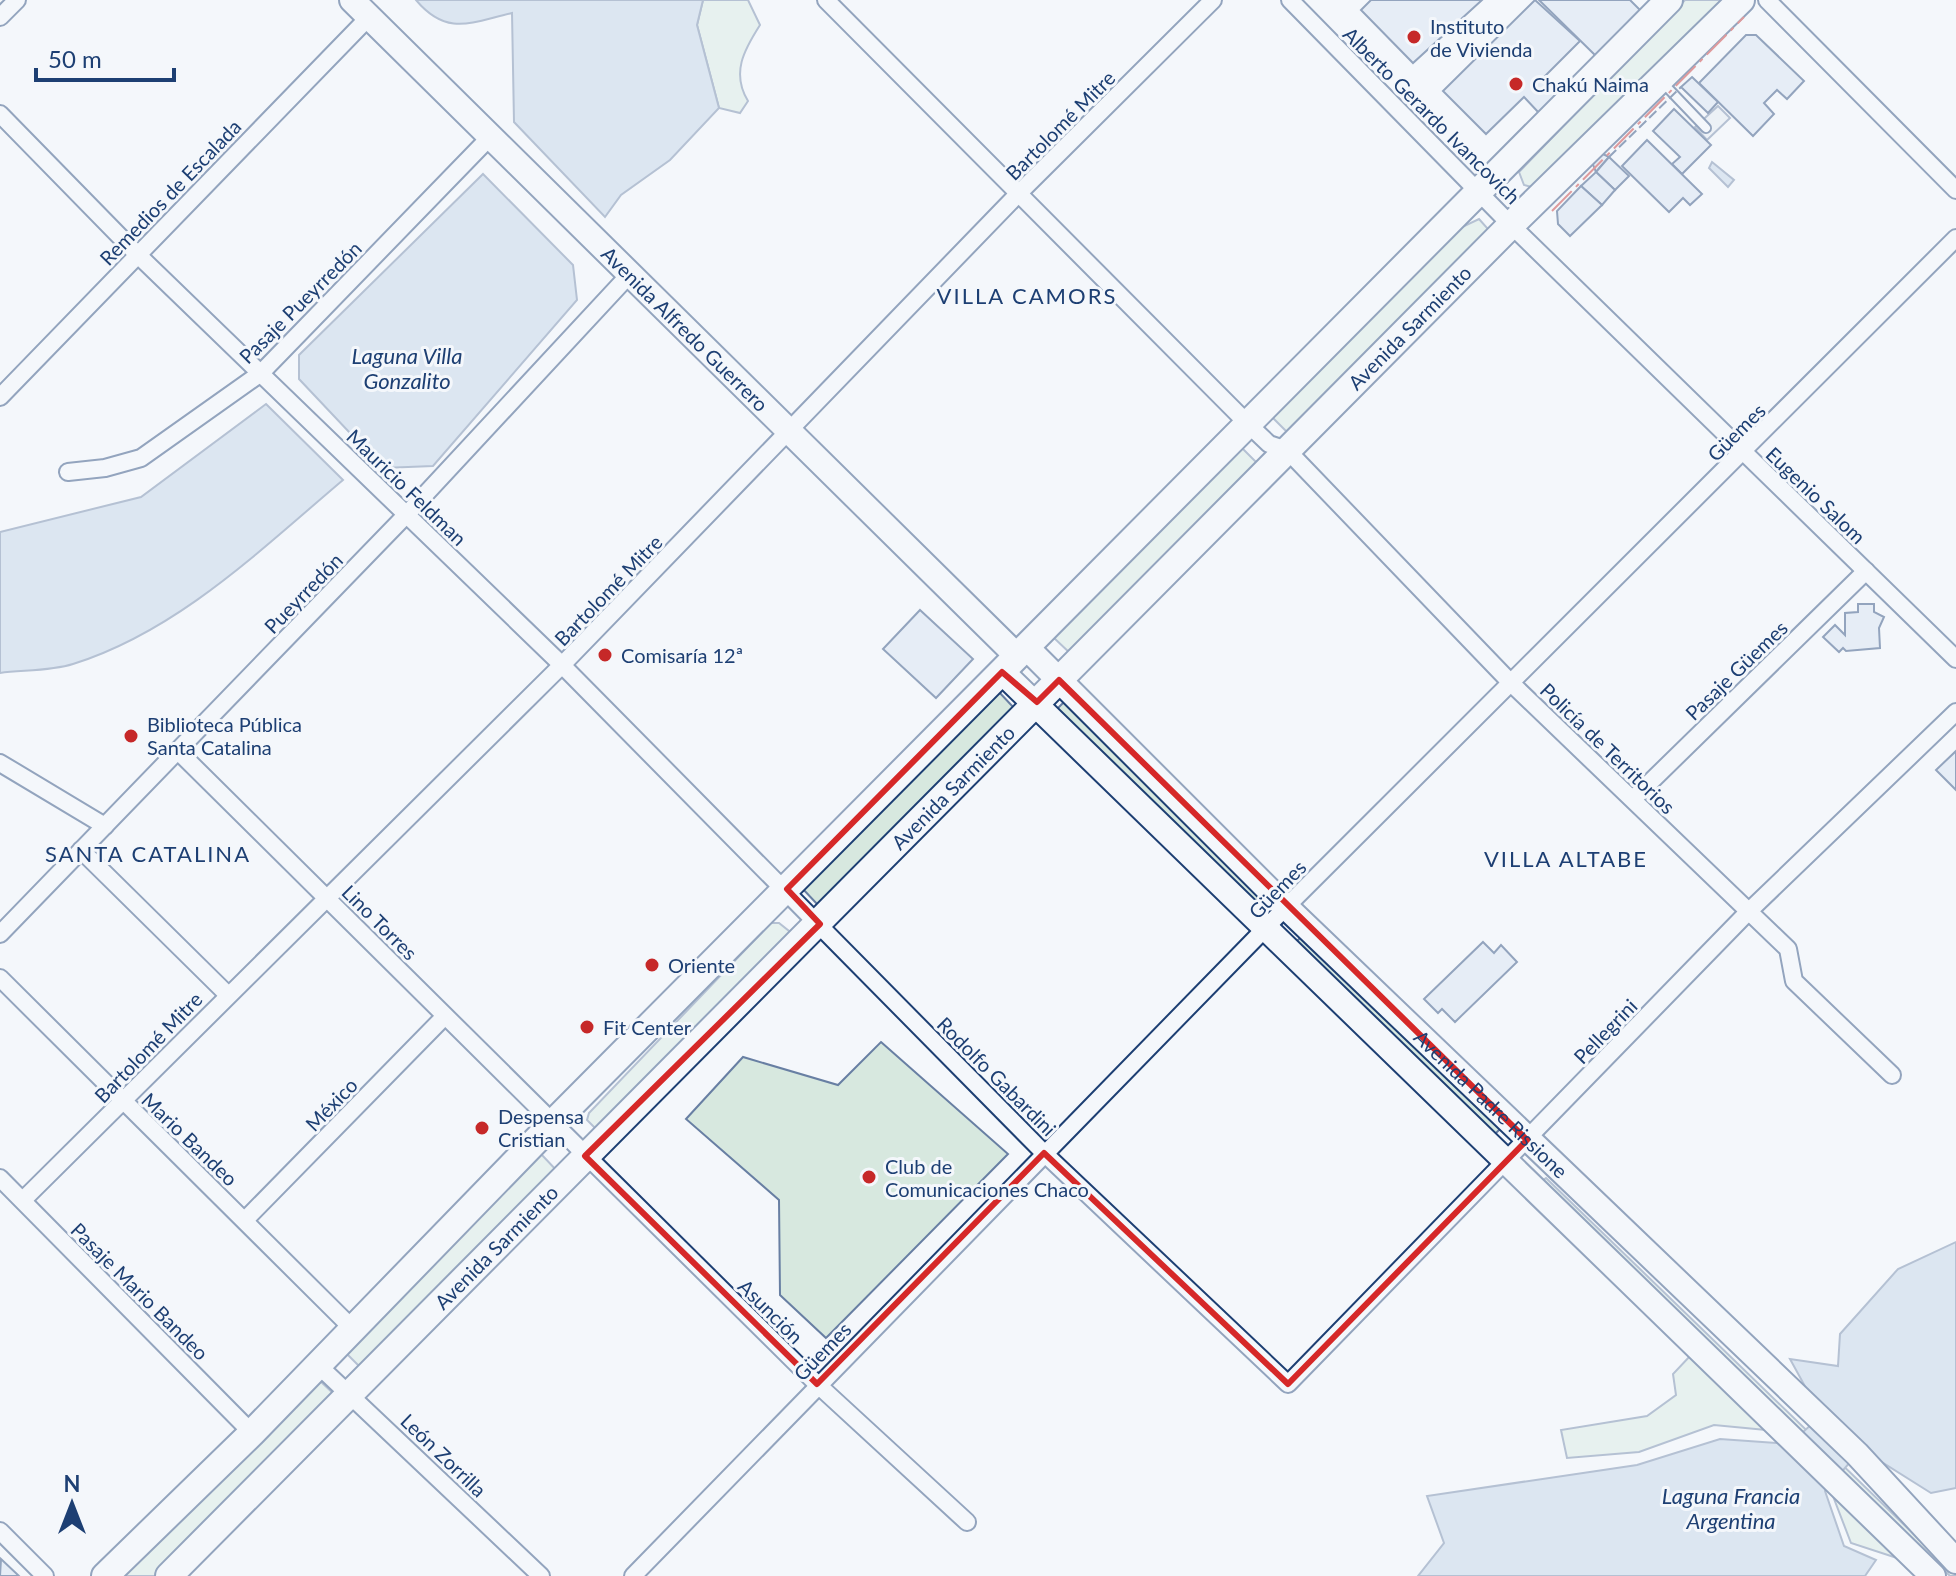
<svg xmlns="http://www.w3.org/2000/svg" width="1956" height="1576" font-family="Lato,sans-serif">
<rect width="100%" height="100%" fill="#f4f7fb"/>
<!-- green -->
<g fill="#d7e8df" stroke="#687fa3" stroke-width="2">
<path d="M703,0H748L760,25C744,50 731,73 748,101L740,113L719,108L697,25Z"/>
<path d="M1685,0H1722L1535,188L1524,185L1519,172Z"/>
<path d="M1479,219L1488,229L1477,246L1290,435L1271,416L1460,228Z"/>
<path d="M1240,446L1259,465L1072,655L1053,637Z"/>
<path d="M998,691L1015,709L818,905L801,887Z"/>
<path d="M1066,700L1263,894L1252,905L1056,710Z"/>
<path d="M771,923H779L789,931L788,940L597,1130L587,1120L589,1113Z"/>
<path d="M1303,935L1500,1129L1490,1139L1293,945Z"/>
<path d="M881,1042L1008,1154L826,1338L780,1295L779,1200L686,1119L743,1057L838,1085Z"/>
<path d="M541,1154L559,1173L361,1368L342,1349Z"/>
<path d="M1546,1178L1956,1575V1576H1950L1542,1181Z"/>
<path d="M1691,1355L1766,1430L1714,1425L1639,1452L1567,1458L1561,1430L1647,1416L1676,1395L1673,1374Z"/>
<path d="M318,1379L336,1396L156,1576H121Z"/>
<path d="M1831,1491L1897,1558L1851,1543Z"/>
</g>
<!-- parking -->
<path fill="#e3e8f0" stroke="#687fa3" stroke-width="2" d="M1718,106L1730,118L1707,140L1695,127Z"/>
<!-- water -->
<g fill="#bed0e5" stroke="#687fa3" stroke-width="2">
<path d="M416,0H703L697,25L719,108L670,160L621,195L605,217L514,122L512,13C472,22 447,37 416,0Z"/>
<path d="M1712,162L1734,180L1728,187L1709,168Z"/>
<path d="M483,174L573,265L577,300L433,466L383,468L299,379V355Z"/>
<path d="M266,404L343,480C260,550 178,631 73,664C51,671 23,670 0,673V532L141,497Z"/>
<path d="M1956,1242V1488L1931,1493L1864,1451L1857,1454L1825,1491L1844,1546L1876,1560L1865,1576H1418L1444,1543L1427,1496L1637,1465L1720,1439L1790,1444L1825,1412L1807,1390L1790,1359L1838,1366L1840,1334L1898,1269Z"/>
</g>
<!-- building -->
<g fill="#d5e0f0" stroke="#1d3f73" stroke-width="2">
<path d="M1371,0H1482L1413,63L1361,10Z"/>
<path d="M1535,0L1580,41L1543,78L1558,94L1539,113L1524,97L1486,134L1443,91Z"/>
<path d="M1539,0H1630L1643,13L1598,58Z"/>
<path d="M1746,35H1756L1804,81L1787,99L1777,90L1764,103L1774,114L1753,136L1699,83Z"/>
<path d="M1692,77L1718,102L1708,113L1681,87Z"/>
<path d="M1674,109L1711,145L1682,174L1672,164L1680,157L1653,131Z"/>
<path d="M1647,140L1702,194L1690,205L1683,198L1669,212L1622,166Z"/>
<path d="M1601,153L1609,157L1596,172L1592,162Z"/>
<path d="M1609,157L1629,176L1615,190L1596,172Z"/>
<path d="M1596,172L1615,190L1602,205L1581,186Z"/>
<path d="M1581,186L1602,205L1570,236L1558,224L1557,211Z"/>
<path d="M1858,604H1874V612L1884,617L1879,628L1880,648L1846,651L1843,648L1839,652L1823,637L1835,625L1845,635V613L1858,612Z"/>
<path d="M920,610L973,659L936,698L883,649Z"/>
<path d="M1956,751V790L1936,770Z"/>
<path d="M1483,942L1494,953L1501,945L1517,962L1455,1022L1442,1009L1438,1013L1424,999Z"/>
<path d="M1,1559L19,1576H0Z"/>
</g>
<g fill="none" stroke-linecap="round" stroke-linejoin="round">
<defs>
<path id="lane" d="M1663,83L1706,128"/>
<g id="street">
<path d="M826,0L1248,424L1269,444L1287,450L1511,683L1788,949L1794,981L1892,1075"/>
<path d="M1290,0L1511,225L1956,659"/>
<path d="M1767,0L1956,190"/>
<path d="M0,17L17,0"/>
<path d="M0,114L137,254L562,665L1044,1153L1288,1384L1747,913L1956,712"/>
<path d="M0,397L369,17"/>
<path d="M68,472L105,468L141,458L261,373L490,137"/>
<path d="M178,751L817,1384L967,1522"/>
<path d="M0,763L105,826"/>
<path d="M1634,798L1866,571"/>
<path d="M81,850L227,994"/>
<path d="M0,934L406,515L629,275"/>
<path d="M0,978L353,1329"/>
<path d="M0,1178L252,1433"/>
<path d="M23,1200L562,665L1017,195L1213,0"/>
<path d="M245,1220L445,1016"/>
<path d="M318,1365L541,1576"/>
<path d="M0,1531L45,1576"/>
<path d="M633,1576L1286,907L1956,238"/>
</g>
<g id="secondary">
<path id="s1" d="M352,0L1017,656"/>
<path id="s2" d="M1026,647L1286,907L1857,1454L1956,1561"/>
<path d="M1002,672L1933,1576"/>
</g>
<g id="primary">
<path d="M105,1576L252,1433L554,1122L1669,0"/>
<path id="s3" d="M169,1576L1511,225L1741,0"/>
</g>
</defs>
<!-- lane casing -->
<use href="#lane" stroke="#1d3f73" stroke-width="12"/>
<!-- street casing -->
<use href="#street" stroke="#1d3f73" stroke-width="20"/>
<!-- secondary casing -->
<use href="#secondary" stroke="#1d3f73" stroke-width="28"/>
<!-- primary casing -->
<use href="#primary" stroke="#1d3f73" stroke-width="30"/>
<!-- lane -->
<use href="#lane" stroke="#f4f7fb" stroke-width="8"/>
<!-- street -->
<use href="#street" stroke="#f4f7fb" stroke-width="16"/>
<!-- secondary -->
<use href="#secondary" stroke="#f4f7fb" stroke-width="24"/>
<!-- primary -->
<use href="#primary" stroke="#f4f7fb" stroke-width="26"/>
<!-- fence -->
<path stroke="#1d3f73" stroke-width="2" stroke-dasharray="10 4" stroke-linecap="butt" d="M1609,157L1681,87"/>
<!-- power -->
<path stroke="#c62828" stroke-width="2" stroke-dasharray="28 6 4 6" stroke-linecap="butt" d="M1552,211L1744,17"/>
</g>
<!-- marked area -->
<path d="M0 0H1956V1576H0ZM1002,672L1037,702L1059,680L1527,1140L1288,1384L1044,1153L817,1384L585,1156L820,924L787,889Z" fill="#f4f7fb" fill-opacity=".55" fill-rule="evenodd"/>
<path fill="none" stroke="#d62828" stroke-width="6" stroke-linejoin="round" d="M1002,672L1037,702L1059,680L1527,1140L1288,1384L1044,1153L817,1384L585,1156L820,924L787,889Z"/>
<!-- markers -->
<g fill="#c62828" stroke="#f4f7fb" stroke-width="3">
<circle cx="1414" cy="37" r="8"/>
<circle cx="1516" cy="84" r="8"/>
<circle cx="605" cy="655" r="8"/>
<circle cx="131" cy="736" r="8"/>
<circle cx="652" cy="965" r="8"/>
<circle cx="587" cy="1027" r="8"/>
<circle cx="482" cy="1128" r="8"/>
<circle cx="869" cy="1177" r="8"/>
</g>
<g text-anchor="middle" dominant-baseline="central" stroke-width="6" stroke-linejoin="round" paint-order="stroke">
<!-- poi labels -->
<g font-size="20" fill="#1d3f73" stroke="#f4f7fb" text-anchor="start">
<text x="1430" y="26">Instituto<tspan x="1430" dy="23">de Vivienda</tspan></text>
<text x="1532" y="84">Chakú Naima</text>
<text x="621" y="655">Comisaría 12ª</text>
<text x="147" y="724">Biblioteca Pública<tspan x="147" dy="23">Santa Catalina</tspan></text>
<text x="668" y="965">Oriente</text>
<text x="603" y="1027">Fit Center</text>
<text x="498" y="1116">Despensa<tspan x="498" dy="23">Cristian</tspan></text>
<text x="885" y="1166">Club de<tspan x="885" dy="23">Comunicaciones Chaco</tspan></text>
</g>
<!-- street labels -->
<g font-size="20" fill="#1d3f73" stroke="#f4f7fb">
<text transform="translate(1432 115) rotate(45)">Alberto Gerardo Ivancovich</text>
<text transform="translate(1060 125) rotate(-45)">Bartolomé Mitre</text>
<text transform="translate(170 192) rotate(-46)">Remedios de Escalada</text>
<text transform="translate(300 302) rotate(-45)">Pasaje Pueyrredón</text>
<text stroke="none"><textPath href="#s3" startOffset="1760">Avenida Sarmiento</textPath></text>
<text stroke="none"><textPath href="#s1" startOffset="468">Avenida Alfredo Guerrero</textPath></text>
<text transform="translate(1736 432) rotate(-45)">Güemes</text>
<text transform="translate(407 487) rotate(44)">Mauricio Feldman</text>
<text transform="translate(1816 495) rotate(44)">Eugenio Salom</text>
<text transform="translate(608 590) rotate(-46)">Bartolomé Mitre</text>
<text transform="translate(303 593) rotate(-46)">Pueyrredón</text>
<text transform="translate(1736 670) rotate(-44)">Pasaje Güemes</text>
<text transform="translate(1608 748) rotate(44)">Policía de Territorios</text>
<text stroke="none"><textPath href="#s3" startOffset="1112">Avenida Sarmiento</textPath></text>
<text transform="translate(1277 889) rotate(-46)">Güemes</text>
<text transform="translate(380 922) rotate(45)">Lino Torres</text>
<text transform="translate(1605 1031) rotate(-46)">Pellegrini</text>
<text transform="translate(148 1047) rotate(-46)">Bartolomé Mitre</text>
<text transform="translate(997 1076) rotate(45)">Rodolfo Gabardini</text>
<text transform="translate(331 1104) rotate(-46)">México</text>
<text stroke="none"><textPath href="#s2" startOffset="652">Avenida Padre Rissione</textPath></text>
<text transform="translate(190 1139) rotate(44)">Mario Bandeo</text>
<text stroke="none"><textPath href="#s3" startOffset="464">Avenida Sarmiento</textPath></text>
<text transform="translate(140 1291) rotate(45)">Pasaje Mario Bandeo</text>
<text transform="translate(771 1311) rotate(45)">Asunción</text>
<text transform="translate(822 1351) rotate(-46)">Güemes</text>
<text transform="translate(444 1455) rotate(44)">León Zorrilla</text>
</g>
<!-- neighbourhood labels -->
<g font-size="22" letter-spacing="2" fill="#1d3f73" stroke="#f4f7fb">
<text x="1027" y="295">VILLA CAMORS</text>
<text x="148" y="853">SANTA CATALINA</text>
<text x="1566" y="858">VILLA ALTABE</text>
</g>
<!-- water labels -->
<g font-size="22" font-style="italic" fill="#1d3f73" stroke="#f4f7fb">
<text x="407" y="355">Laguna Villa<tspan x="407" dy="25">Gonzalito</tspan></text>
<text x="1731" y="1495">Laguna Francia<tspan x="1731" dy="25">Argentina</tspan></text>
</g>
</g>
<!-- north arrow -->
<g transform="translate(72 1504)" stroke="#f4f7fb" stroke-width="6" paint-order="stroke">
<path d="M0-6L14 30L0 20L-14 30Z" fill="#1d3f73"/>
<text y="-12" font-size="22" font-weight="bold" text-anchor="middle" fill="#1d3f73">N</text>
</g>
<!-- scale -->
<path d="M36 68v12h138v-12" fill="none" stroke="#1d3f73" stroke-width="4"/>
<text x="48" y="68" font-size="24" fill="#1d3f73" stroke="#f4f7fb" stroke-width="6" paint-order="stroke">50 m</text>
</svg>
